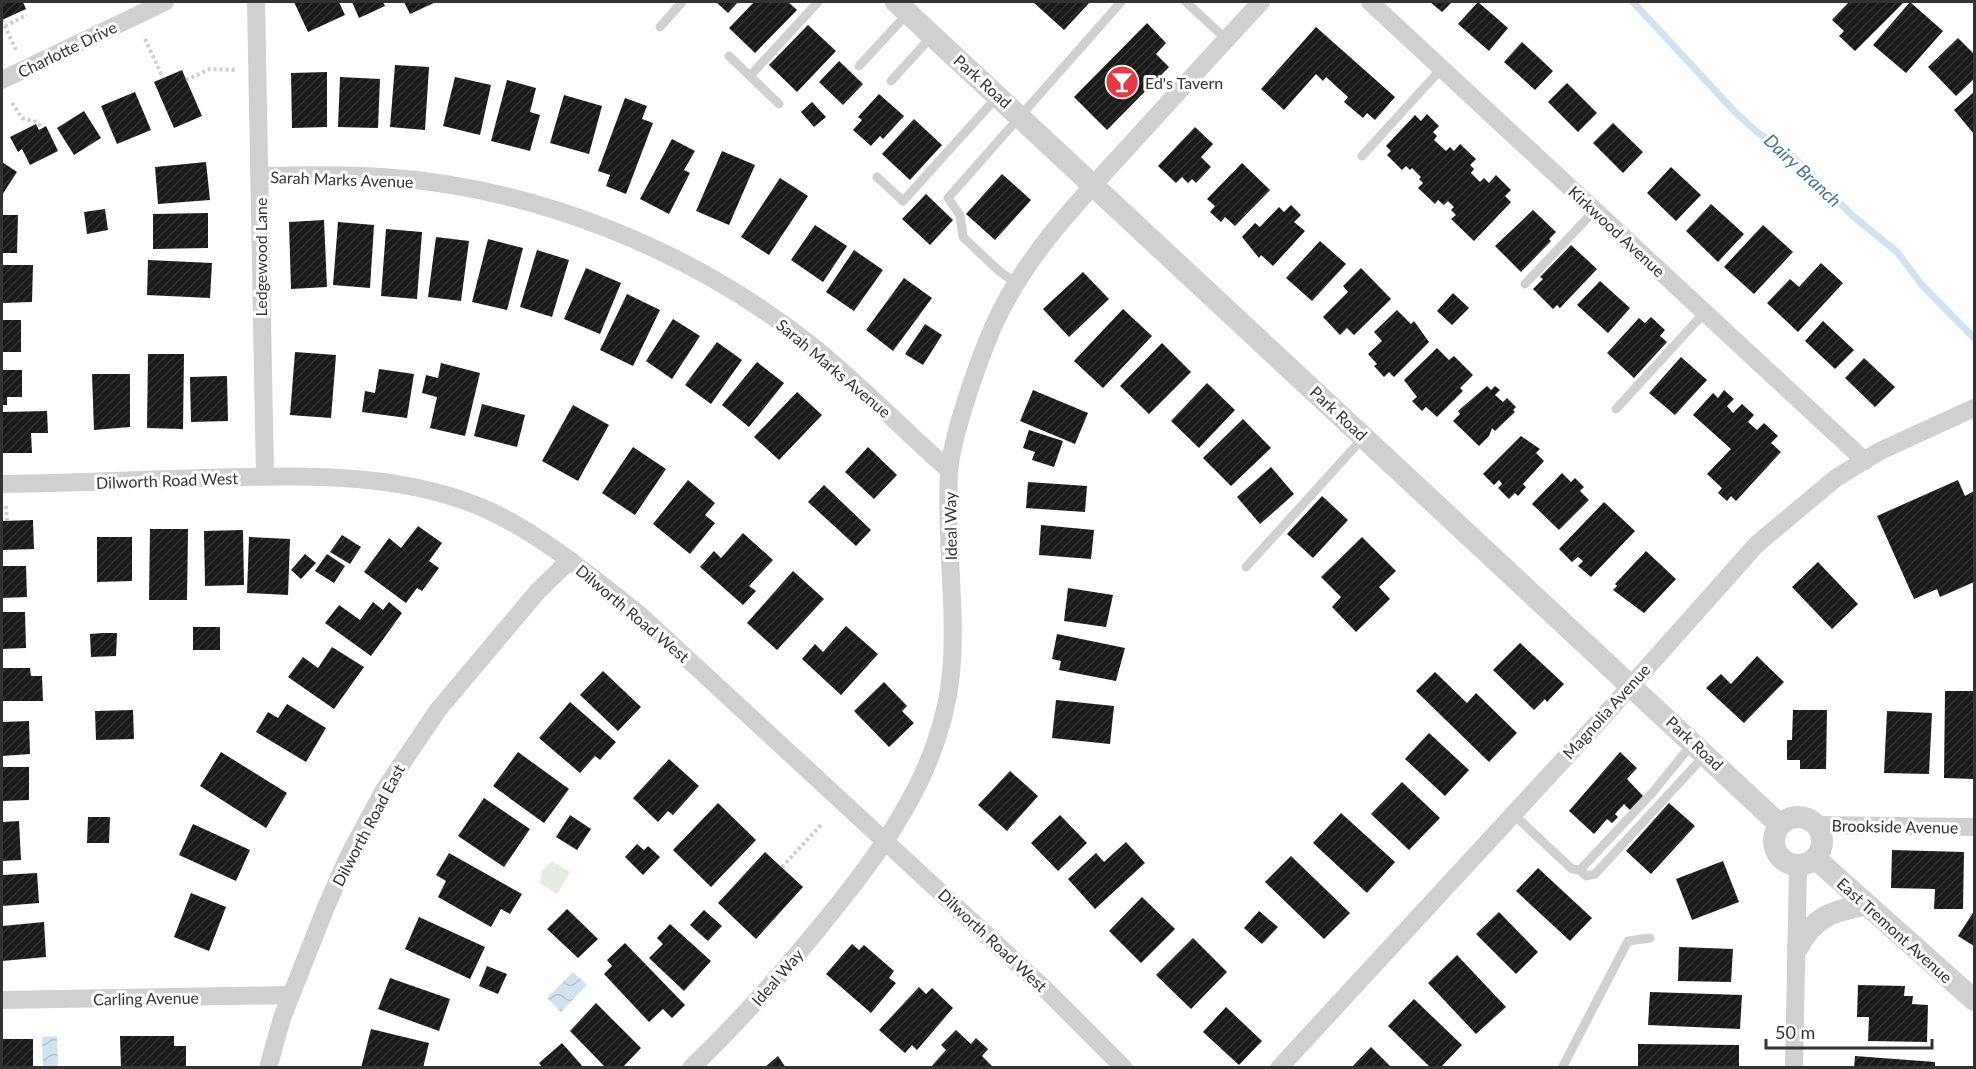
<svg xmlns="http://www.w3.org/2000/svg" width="1976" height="1069" font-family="Lato,sans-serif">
<defs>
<pattern id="water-waves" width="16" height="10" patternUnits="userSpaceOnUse" patternTransform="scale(1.5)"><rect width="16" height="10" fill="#cfe2ee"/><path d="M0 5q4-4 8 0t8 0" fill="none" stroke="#b2c2cd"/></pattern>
<pattern id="building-hatch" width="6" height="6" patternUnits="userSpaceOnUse" patternTransform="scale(1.5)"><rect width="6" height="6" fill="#1a1a1a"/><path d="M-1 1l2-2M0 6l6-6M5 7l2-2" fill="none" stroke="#333"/></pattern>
</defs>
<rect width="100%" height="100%" fill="#fff"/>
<!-- green -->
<path fill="#e6ecdf" d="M552,861L570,872L557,894L540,883L542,870Z"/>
<!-- water -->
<g fill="url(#water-waves)">
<path d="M573,972L587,985L561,1012L547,998Z"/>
<path d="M57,1036L58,1067H43L42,1037Z"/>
</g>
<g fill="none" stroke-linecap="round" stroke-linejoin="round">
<!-- stream -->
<path stroke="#cfe2ee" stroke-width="7" d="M1633,2L1734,111L1758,133L1787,151L1853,216L1897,252L1922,285L1974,338"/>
</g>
<!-- building -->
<g fill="url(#building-hatch)">
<path d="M2,2H23L26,9L2,20Z"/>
<path d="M294,2H339L345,15L308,32Z"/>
<path d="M352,2H383L385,6L359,18Z"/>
<path d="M404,2H436L410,14Z"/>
<path d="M716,2H738L728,13Z"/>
<path d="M754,2H788L797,10L755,53L729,28Z"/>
<path d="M1033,2H1090L1064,30Z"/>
<path d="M1430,2H1452L1442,12Z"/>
<path d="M1478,2L1508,28L1489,51L1458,24Z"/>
<path d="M1849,2H1904L1855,51L1839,36L1844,31L1832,20Z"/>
<path d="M1910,2L1943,31L1906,73L1873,45Z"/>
<path d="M1147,23L1166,43L1156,54L1169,67L1107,130L1074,97Z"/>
<path d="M808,25L836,51L797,92L769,65Z"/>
<path d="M1316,27L1395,97L1375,120L1367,113L1363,118L1344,102L1348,97L1326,77L1323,81L1316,74L1284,110L1261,89Z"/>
<path d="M1958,38L1974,54V79L1956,96L1928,67Z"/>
<path d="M1522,42L1553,71L1535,90L1504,62Z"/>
<path d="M839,61L863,84L843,105L819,82Z"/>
<path d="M395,65L429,67L425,130L390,127Z"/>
<path d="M182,70L202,116L174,128L154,82Z"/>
<path d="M327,72V127L292,128L291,73Z"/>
<path d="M340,77L380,79L378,128L338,127Z"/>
<path d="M455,77L491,85L480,135L443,126Z"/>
<path d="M507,80L536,88L530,112L540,115L530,151L491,141Z"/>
<path d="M1567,83L1597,113L1578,132L1548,102Z"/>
<path d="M135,92L151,130L117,144L101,106Z"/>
<path d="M1974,92V134L1954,110Z"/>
<path d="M879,94L904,116L883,139L880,136L871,146L853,130L862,120L858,117Z"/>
<path d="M564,95L602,106L589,154L550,143Z"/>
<path d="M625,98L647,106L642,119L653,123L626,194L606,186L610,175L598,171Z"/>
<path d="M812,102L826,117L814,127L801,112Z"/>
<path d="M84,111L101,138L74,155L57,128Z"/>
<path d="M1427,114L1439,126L1433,132L1437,136L1434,140L1446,151L1450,147L1454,151L1460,144L1476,159L1470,165L1474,169L1471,173L1480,182L1484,178L1489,183L1496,175L1511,190L1505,196L1511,202L1474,241L1451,219L1456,215L1451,210L1454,207L1448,201L1444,205L1438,200L1435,204L1418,188L1423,183L1419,179L1421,177L1412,168L1410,170L1406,166L1402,170L1387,155L1391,151L1386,146L1415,115L1421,121Z"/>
<path d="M914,119L942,145L910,180L882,154Z"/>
<path d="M1613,123L1643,152L1623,173L1593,143Z"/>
<path d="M36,124L39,130L46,126L58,151L30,165L22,149L18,152L10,137Z"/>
<path d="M1195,127L1213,144L1201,157L1211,167L1196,183L1192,179L1188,183L1182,177L1176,183L1158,166Z"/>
<path d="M672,139L695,151L684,170L690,173L669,214L640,199Z"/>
<path d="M722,151L755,165L729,225L696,211Z"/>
<path d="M2,162L17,172L2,195Z"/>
<path d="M206,162L210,200L158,204L155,167Z"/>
<path d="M1242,163L1270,190L1235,226L1225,217L1221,222L1210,212L1215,206L1207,199Z"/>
<path d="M1671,167L1701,195L1676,221L1647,193Z"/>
<path d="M1002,174L1031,200L995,240L966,214Z"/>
<path d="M780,178L808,196L769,255L741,237Z"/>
<path d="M926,194L953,220L930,245L902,219Z"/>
<path d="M1711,204L1744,234L1718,262L1686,231Z"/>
<path d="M1291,205L1301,215L1294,222L1305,231L1273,266L1261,255L1259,258L1242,237L1255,223L1260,227L1279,207L1284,212Z"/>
<path d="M105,209L108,230L87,234L84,212Z"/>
<path d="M1533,210L1556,232L1549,239L1551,241L1521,272L1495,246Z"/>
<path d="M208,213V248L153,249V214Z"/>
<path d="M2,215H18L17,253H2Z"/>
<path d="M324,220L327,287L291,289L289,222Z"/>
<path d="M338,222L374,225L370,288L333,285Z"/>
<path d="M815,225L847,246L823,282L791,260Z"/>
<path d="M1763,225L1793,252L1754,294L1724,267Z"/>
<path d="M386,229L422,232L417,299L381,296Z"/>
<path d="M436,237L469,241L461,301L428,297Z"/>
<path d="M488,239L523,248L507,310L472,302Z"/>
<path d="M1320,241L1346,264L1312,301L1286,278Z"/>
<path d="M1571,245L1597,269L1560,308L1557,305L1553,309L1533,289L1543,279L1540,277Z"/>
<path d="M537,250L569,260L552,317L520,307Z"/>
<path d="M854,250L883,270L854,311L826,292Z"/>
<path d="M148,260L212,263L210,298L147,295Z"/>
<path d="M1821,263L1843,283L1798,332L1767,303L1790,279L1799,287Z"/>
<path d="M2,265H33L32,302L2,303Z"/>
<path d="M586,268L621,283L600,334L564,319Z"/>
<path d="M1361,268L1391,299L1354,335L1347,328L1340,335L1323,317L1348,292L1343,286Z"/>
<path d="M1083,272L1109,299L1069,337L1043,309Z"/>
<path d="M904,278L932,298L893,351L866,330Z"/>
<path d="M1600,281L1630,308L1608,333L1577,305Z"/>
<path d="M1453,293L1469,308L1452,325L1437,311Z"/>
<path d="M627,294L660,310L633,366L600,350Z"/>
<path d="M1123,309L1152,336L1103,388L1074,361Z"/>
<path d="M1397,310L1411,324L1414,321L1429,342L1394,377L1389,372L1384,377L1374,366L1377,364L1368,354L1382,341L1374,332Z"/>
<path d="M1651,317L1665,330L1660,336L1667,342L1634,378L1607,353L1639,318L1645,323Z"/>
<path d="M673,319L700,336L672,379L646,361Z"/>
<rect x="2" y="320" width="19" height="32"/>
<path d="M1823,321L1854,350L1835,369L1805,341Z"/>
<path d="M925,324L942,335L923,365L905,354Z"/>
<path d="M717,342L742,360L711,404L685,385Z"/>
<path d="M1162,343L1191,372L1149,414L1120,386Z"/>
<path d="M1437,348L1449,360L1454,356L1473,375L1460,388L1463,391L1437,417L1426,407L1422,411L1412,401L1417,397L1404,380Z"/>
<path d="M295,352L336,355L331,418L290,415Z"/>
<path d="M148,354H184L183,429L147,428Z"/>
<path d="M1681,357L1707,380L1675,415L1649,393Z"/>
<path d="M1864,358L1895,387L1875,407L1845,378Z"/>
<path d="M757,362L784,383L749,427L722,405Z"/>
<path d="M441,363L480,373L465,436L430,428L437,397L422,393L426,375L438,378Z"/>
<path d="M379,369L414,374L407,418L362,412L365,391L375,393Z"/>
<path d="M2,370H22V397H7V405H2Z"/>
<path d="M92,374H130V427L94,430Z"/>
<path d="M227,376L228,421L191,422L190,377Z"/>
<path d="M1207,383L1235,410L1199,448L1171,421Z"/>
<path d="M1487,386L1491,390L1495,386L1500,390L1495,395L1503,402L1507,398L1516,407L1513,410L1515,412L1495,431L1492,428L1489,436L1479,446L1453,421L1460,414L1458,411Z"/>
<path d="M1033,390L1088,413L1075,444L1020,421Z"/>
<path d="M1724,390L1734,399L1727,406L1733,413L1742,404L1754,415L1748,422L1757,430L1764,423L1778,436L1771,443L1781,452L1736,501L1731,496L1727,501L1718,493L1722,488L1707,474L1731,449L1693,415L1713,393L1718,398Z"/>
<path d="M797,392L822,415L779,460L754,437Z"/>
<path d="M482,404L525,415L517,447L474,436Z"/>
<path d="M573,405L609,425L578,481L542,461Z"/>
<path d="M47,411L48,433H31L32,453H2V412Z"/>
<path d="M1243,419L1271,448L1231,486L1203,458Z"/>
<path d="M1029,430L1063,441L1054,467L1032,460L1035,452L1023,448Z"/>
<path d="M1521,436L1540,449L1536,453L1544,461L1523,484L1526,487L1518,496L1515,493L1509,499L1498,488L1502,484L1499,480L1494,485L1483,474Z"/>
<path d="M633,447L666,469L635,515L602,493Z"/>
<path d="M868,447L897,475L874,499L845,472Z"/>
<path d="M1271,467L1294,494L1260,524L1237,497Z"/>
<path d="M1562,473L1571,482L1575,478L1584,487L1580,491L1589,500L1559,530L1532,504Z"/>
<path d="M688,480L715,503L705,515L715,523L690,554L653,524Z"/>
<path d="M1958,480L1965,496L1974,491V582L1940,597L1937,589L1914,599L1877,516Z"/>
<path d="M1028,482L1087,486L1085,512L1026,508Z"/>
<path d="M824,485L871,530L856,546L808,502Z"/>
<path d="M1322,496L1348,520L1313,558L1287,534Z"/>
<path d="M1604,502L1635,531L1591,577L1578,566L1583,561L1578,557L1572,562L1559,549Z"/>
<path d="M33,520L34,549L2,550V521Z"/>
<path d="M1041,525L1094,530L1091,559L1039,555Z"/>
<path d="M418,526L442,543L429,561L439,568L422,591L417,588L406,603L364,572L389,538L401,548Z"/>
<path d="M150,529H188L187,600H149Z"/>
<path d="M243,530L244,585L205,586L204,531Z"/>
<path d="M743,533L773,560L749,586L756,591L743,605L700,567L714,551L721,558Z"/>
<path d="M342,535L361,547L350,564L330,552Z"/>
<path d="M97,537H132V581L97,582Z"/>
<path d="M249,537L290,539L288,595L247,593Z"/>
<path d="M1362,537L1396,571L1379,587L1390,599L1356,632L1332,607L1341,597L1321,577Z"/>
<path d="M1646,551L1676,579L1644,613L1613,590L1617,586L1615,584Z"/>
<path d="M305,554L316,563L301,579L291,570Z"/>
<path d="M327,554L345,566L334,583L315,571Z"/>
<path d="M1818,562L1858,604L1832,629L1792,587Z"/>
<path d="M2,566H26L27,597L2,598Z"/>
<path d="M793,571L824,599L777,650L747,623Z"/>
<path d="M1068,588L1113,595L1106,627L1064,621Z"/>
<path d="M373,602L383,610L389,602L402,613L371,656L325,623L339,605L360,620Z"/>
<path d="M2,612H25L26,648L2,649Z"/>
<path d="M846,626L878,654L841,695L802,659L815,644L823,652Z"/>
<rect x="193" y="627" width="27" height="23"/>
<path d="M103,633H117L116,656L91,657L90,634Z"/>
<path d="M1057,634L1125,648L1116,681L1059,670L1061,661L1052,659Z"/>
<path d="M1520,643L1564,684L1547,702L1545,699L1534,710L1493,670Z"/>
<path d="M332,647L364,667L334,709L288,677L303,657L318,668Z"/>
<path d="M1757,656L1784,682L1744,723L1706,688L1721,674L1731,684Z"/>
<path d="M2,668H30L31,676H42L43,701H2Z"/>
<path d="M603,671L641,707L618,731L580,695Z"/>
<path d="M1435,672L1467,703L1476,693L1517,733L1489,762L1416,691Z"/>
<path d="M884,682L907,706L902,711L914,723L889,747L854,711Z"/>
<path d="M1945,691H1974V779L1944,778Z"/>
<path d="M1056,700L1114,706L1110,744L1052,738Z"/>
<path d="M570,702L616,742L600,760L595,756L580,773L539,738Z"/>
<path d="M287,704L326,728L306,762L256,732L268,712L278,718Z"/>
<path d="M133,710L134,739L96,740L95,711Z"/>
<path d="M1793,710H1827L1826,769H1800V760H1787V740H1792Z"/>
<path d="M1887,711L1932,713L1929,774L1884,773Z"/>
<path d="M29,721L30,754L2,756V722Z"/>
<path d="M1429,733L1469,770L1445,796L1405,759Z"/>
<path d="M221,752L287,793L266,828L200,786Z"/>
<path d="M518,752L569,789L544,823L493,786Z"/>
<path d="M1620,752L1637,768L1627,779L1643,796L1630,810L1624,804L1615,814L1618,817L1612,823L1607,819L1594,834L1569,811Z"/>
<path d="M669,759L699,786L673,815L668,811L658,822L633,798Z"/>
<path d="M2,767H29V800L2,801Z"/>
<path d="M1010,771L1038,796L1007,831L978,805Z"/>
<path d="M1402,782L1440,818L1409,850L1371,814Z"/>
<path d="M484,798L530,829L504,867L458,836Z"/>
<path d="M718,803L756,840L711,887L673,850Z"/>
<path d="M1669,803L1695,826L1651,874L1626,851Z"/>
<path d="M1341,813L1395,862L1367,893L1313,843Z"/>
<path d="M570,815L591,829L577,850L556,837Z"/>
<path d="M1060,815L1087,843L1058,871L1031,843Z"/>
<path d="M88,817H110L109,843H87Z"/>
<path d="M19,821L21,860L2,861V822Z"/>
<path d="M193,824L250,850L236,881L179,855Z"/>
<path d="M1126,842L1145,863L1095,909L1068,879L1096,853L1104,862Z"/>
<path d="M637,844L644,850L648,846L660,857L643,875L625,857Z"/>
<path d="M1892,850L1964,852L1963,909H1934L1935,889L1891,888Z"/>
<path d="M765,852L803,887L756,939L718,903Z"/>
<path d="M449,853L522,894L510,914L501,909L491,927L438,897L446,881L436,875Z"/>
<path d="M1291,856L1350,913L1324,939L1265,882Z"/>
<path d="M1723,861L1739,902L1692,920L1676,879Z"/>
<path d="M1538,868L1592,918L1570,941L1516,891Z"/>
<path d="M37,873L39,903L2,906V875Z"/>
<path d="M191,893L226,907L209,951L174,937Z"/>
<path d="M1142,897L1175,929L1141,963L1109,931Z"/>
<path d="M567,909L598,939L578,958L547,929Z"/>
<path d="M704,910L722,926L708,941L690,925Z"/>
<path d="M1259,911L1278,927L1262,944L1244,928Z"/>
<path d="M1974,911V946L1958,936Z"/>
<path d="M1499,912L1538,952L1516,974L1476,934Z"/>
<path d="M419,917L485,947L470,979L405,949Z"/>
<path d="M44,922L46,957L2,961V926Z"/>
<path d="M670,924L711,961L684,991L649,958L663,944L657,938Z"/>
<path d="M1193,938L1227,972L1191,1009L1156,975Z"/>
<path d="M625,943L685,1005L672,1018L663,1009L649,1022L604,974L612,966L607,960Z"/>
<path d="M852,944L859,950L864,945L894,971L889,978L896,983L871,1013L826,974Z"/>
<path d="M1679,947L1733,949L1731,982L1678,981Z"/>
<path d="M1457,955L1506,1007L1476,1034L1428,983Z"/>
<path d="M487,966L507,974L498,994L479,986Z"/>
<path d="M390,978L450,999L439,1031L378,1009Z"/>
<path d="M1858,985L1905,986L1904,996H1913L1912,1004L1928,1005L1927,1042L1868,1041L1869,1017H1857Z"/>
<path d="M919,987L926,994L932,988L953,1008L917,1050L912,1045L905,1053L879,1030Z"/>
<path d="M1650,992L1742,995L1740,1029L1648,1025Z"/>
<path d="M1414,999L1462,1045L1440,1068H1431L1388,1026Z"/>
<path d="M596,1003L641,1048L622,1068H606L570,1031Z"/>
<path d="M1226,1007L1262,1041L1239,1065L1203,1032Z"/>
<path d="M371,1029L429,1043L423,1068H361Z"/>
<path d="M956,1030L971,1044L976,1038L988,1049L982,1056L994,1068H930L946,1050L941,1045Z"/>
<path d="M120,1036H174V1046H186V1068H121Z"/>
<rect x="2" y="1039" width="31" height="29"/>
<path d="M562,1043L584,1068H543L539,1063Z"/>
<path d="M1638,1044L1739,1045V1068H1638Z"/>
<path d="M1371,1047L1392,1068H1351Z"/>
<path d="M778,1056L786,1068H764Z"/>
<path d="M1855,1056L1935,1062V1068H1854Z"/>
</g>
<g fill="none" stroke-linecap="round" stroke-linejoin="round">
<!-- path -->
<g stroke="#cdcdcd" stroke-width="4" stroke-dasharray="3 3" stroke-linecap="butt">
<path d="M2,20L16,50"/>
<path d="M5,26L27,15"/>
<path d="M145,39L163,78"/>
<path d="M186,80L210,69L235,70"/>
<path d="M12,103L22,118L37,122L42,128"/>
<path d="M6,506L7,521"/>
<path d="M782,867L821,825"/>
</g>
<!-- service -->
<g stroke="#d0d0d0" stroke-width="9">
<path d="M1186,2L1226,39"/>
<path d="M660,27L682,2"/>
<path d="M729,56L779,104"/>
<path d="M859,66L908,13"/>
<path d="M750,76L818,2"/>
<path d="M891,81L933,35"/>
<path d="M1362,156L1442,68"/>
<path d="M877,177L903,201L997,97"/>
<path d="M1016,283L999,271L963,237L960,215L948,198L1121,2"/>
<path d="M1525,284L1595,210"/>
<path d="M1616,409L1705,312"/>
<path d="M1246,567L1363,438"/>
<path d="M1513,814L1572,869L1580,870L1653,792L1692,744"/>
<path d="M1580,870L1586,876L1595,874L1705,755"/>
<path d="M1562,1068L1628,941L1650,938"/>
</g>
<!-- minor -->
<g stroke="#d0d0d0" stroke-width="18">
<path d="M256,2L265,477"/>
<path d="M1370,2L1865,461"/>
<path d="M2,80L165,2"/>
<path d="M260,176C301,175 342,174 382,177C536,187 691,250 811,345C860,384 902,429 949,470"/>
<path d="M2,484C68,483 135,480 201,478C296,476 403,470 492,512C546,538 593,578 640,615L1044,988L1124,1068"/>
<path d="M1816,825L1974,827"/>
<path d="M2,1000L291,995"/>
<path d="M268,1068L282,1018L326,907L348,857L384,790L438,710L538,591L570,560"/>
<path d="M691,1068C737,1024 779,977 819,928C880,853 941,774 951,674C957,607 945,539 949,472C952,435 978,362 993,327C1024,257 1078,202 1129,146C1173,98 1217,49 1261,2"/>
<path d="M1279,1068L1603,717L1757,544L1836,478L1880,451L1974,408"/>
<path d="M1794,1068L1798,866"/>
</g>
<!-- tertiary -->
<g stroke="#d0d0d0" stroke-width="22">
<path d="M896,2L1780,825"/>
<circle cx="1798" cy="841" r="24"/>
<path d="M1816,859L1974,1000"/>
<path d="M1798,947C1814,917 1832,911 1865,905"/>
</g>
</g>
<!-- icons -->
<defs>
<symbol id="bar-disc" viewBox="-11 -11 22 22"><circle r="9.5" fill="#e63946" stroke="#fff"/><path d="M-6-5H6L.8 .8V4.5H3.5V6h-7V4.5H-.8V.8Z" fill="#fff"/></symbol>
</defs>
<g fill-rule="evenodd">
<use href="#bar-disc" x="1103" y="63" width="38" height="38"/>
</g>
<g text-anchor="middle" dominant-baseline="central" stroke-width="6" stroke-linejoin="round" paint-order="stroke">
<!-- street labels -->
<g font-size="16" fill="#333" stroke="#fff">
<text transform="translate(67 49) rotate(-26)">Charlotte Drive</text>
<text transform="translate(983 81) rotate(42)">Park Road</text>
<text transform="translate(342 179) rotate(2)">Sarah Marks Avenue</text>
<text transform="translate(1617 231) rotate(43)">Kirkwood Avenue</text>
<text transform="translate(260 257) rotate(-90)">Ledgewood Lane</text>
<text transform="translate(834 368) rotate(40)">Sarah Marks Avenue</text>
<text transform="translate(1339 413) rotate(43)">Park Road</text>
<text transform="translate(167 480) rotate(-2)">Dilworth Road West</text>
<text transform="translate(950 526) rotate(-91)">Ideal Way</text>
<text transform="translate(633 613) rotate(40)">Dilworth Road West</text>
<text transform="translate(1606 711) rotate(-48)">Magnolia Avenue</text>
<text transform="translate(1695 743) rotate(43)">Park Road</text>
<text transform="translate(368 825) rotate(-62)">Dilworth Road East</text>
<text transform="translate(1895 826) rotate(1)">Brookside Avenue</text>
<text transform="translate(1895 930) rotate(42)">East Tremont Avenue</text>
<text transform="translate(993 940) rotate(43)">Dilworth Road West</text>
<text transform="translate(777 977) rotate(-49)">Ideal Way</text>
<text transform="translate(146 998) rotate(-1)">Carling Avenue</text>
</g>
<!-- poi labels -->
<g font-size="16" fill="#333" stroke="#fff" text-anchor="start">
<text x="1145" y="82">Ed's Tavern</text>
</g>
<!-- water labels -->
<g font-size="18" font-style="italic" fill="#3f7597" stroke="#fff">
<text transform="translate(1803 170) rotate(43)">Dairy Branch</text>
</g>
</g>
<!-- border -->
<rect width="1976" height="1069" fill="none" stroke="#333333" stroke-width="6"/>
<!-- scale -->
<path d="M1766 1039v9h166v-9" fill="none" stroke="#333333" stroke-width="3"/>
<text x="1775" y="1039" font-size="18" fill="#333333" stroke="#ffffff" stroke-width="4.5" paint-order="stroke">50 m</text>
</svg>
